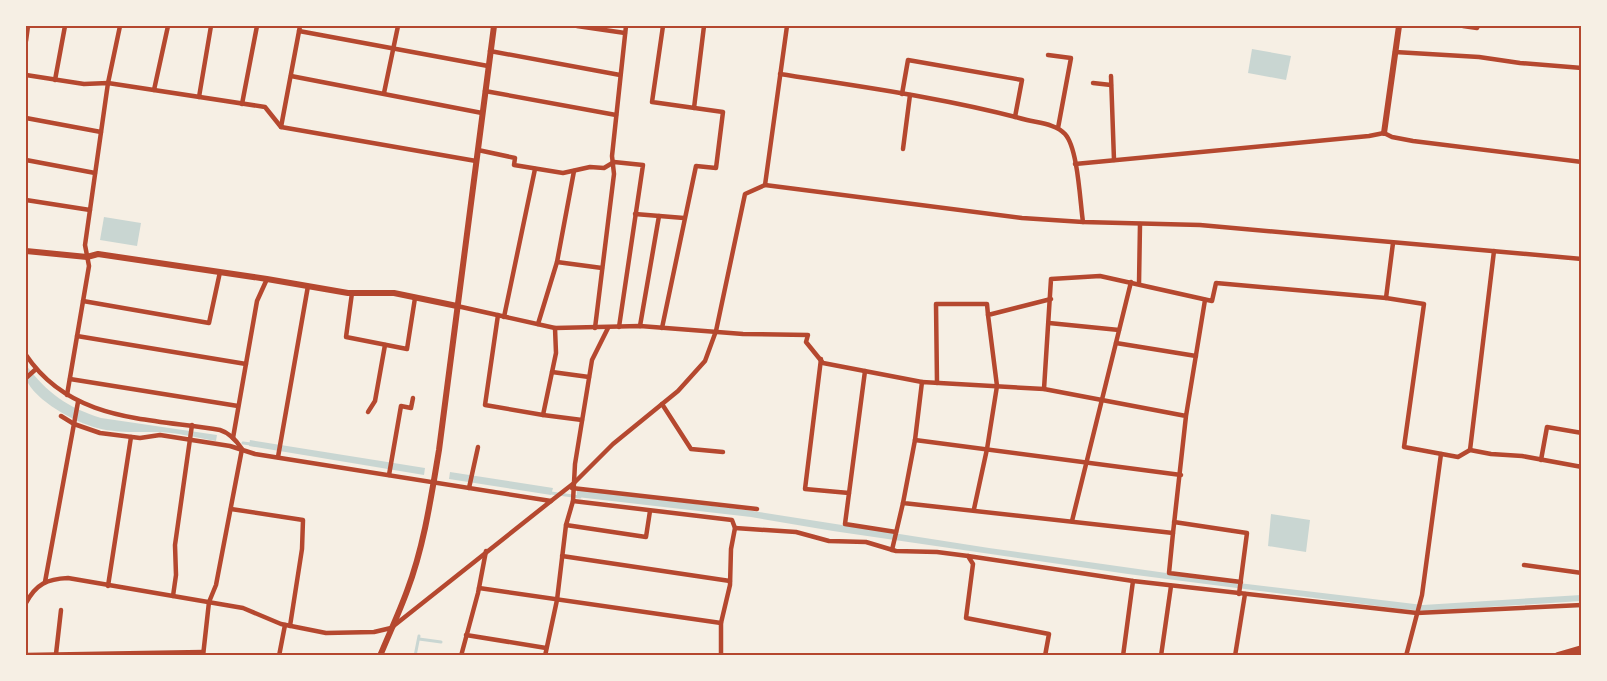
<svg xmlns="http://www.w3.org/2000/svg" width="1607" height="681" font-family="'Roboto Condensed',sans-serif">
<rect width="100%" height="100%" fill="#f6efe4"/>
<!-- water -->
<g fill="#c9d6d2">
<path d="M1252,49L1291,56L1286,80L1248,73Z"/>
<path d="M104,217L141,223L137,246L100,240Z"/>
<path d="M26,365C48,394 67,407 101,418L217,435L216,441C197,438 176,432 156,432C137,432 116,433 97,428C75,422 35,401 26,379C25,375 26,369 26,365Z"/>
<path d="M250,440L425,468L424,475L249,446Z"/>
<path d="M450,472L553,488L551,495L449,479Z"/>
<path d="M577,490L746,510L989,548L1230,582L1423,605L1581,595V601L1426,611L1401,609L1128,574L833,531L751,517L577,497Z"/>
<path d="M1271,514L1310,520L1306,552L1268,546Z"/>
</g>
<g fill="none" stroke-linecap="round" stroke-linejoin="round">
<!-- stream -->
<g stroke="#c9d6d2" stroke-width="3">
<path d="M243,443L251,444"/>
<path d="M551,493L580,497"/>
<path d="M419,639L441,642"/>
<path d="M415,656L419,636"/>
</g>
<!-- minor -->
<g stroke="#b5482f" stroke-width="4.5">
<path d="M577,26L625,33"/>
<path d="M1463,26L1477,28L1478,26"/>
<path d="M299,31L488,66"/>
<path d="M26,41L28,26"/>
<path d="M490,51L620,75"/>
<path d="M1395,52L1479,57L1520,63L1582,68"/>
<path d="M1048,55L1071,58L1058,128"/>
<path d="M780,74C863,87 946,98 1027,120C1039,123 1056,124 1065,134C1078,148 1080,202 1083,222"/>
<path d="M26,75L84,84L108,83L265,107L281,127L476,161"/>
<path d="M291,76L482,113"/>
<path d="M1111,76L1114,160"/>
<path d="M55,80L65,26"/>
<path d="M1093,83L1111,85"/>
<path d="M154,90L168,26"/>
<path d="M485,91L616,115"/>
<path d="M384,93L398,26"/>
<path d="M902,94L908,60L1022,80L1015,117"/>
<path d="M199,97L211,26"/>
<path d="M242,104L257,26"/>
<path d="M694,108L704,26"/>
<path d="M26,118L101,132"/>
<path d="M281,127L300,26"/>
<path d="M903,149L910,95"/>
<path d="M478,150L515,158L514,165L563,173L590,167L604,168L614,162L643,165L619,327"/>
<path d="M26,160L95,173"/>
<path d="M1075,164L1369,136L1384,133L1392,137L1413,141L1582,162"/>
<path d="M765,185L1022,218L1083,222L1200,225L1582,259"/>
<path d="M26,200L90,210"/>
<path d="M635,214L684,218"/>
<path d="M557,262L602,268"/>
<path d="M1139,284L1140,224"/>
<path d="M352,293L346,337L407,349L415,298"/>
<path d="M1386,298L1393,243"/>
<path d="M83,301L209,323L220,272"/>
<path d="M457,306L555,328L640,326L743,334L808,335L806,342L823,363L922,382"/>
<path d="M498,315L485,405L543,415L582,420"/>
<path d="M504,317L535,169"/>
<path d="M1049,323L1119,330"/>
<path d="M538,324L557,262L574,171"/>
<path d="M640,326L659,216"/>
<path d="M595,328L614,174L612,156L626,26"/>
<path d="M662,328L696,166L716,168L723,112L652,102L663,26"/>
<path d="M77,336L246,364"/>
<path d="M1116,343L1196,356"/>
<path d="M26,355C71,422 148,418 220,430C230,433 236,440 242,449L216,585L209,602L203,656"/>
<path d="M821,359L805,489L849,493"/>
<path d="M865,371L845,524L896,532"/>
<path d="M552,372L589,377"/>
<path d="M26,378L36,369"/>
<path d="M70,379L238,406"/>
<path d="M937,383L936,304H987L988,315"/>
<path d="M1044,389L1051,279L1100,276L1212,301L1216,283L1386,298L1424,304L1404,447L1458,457L1470,450L1491,454L1522,456L1582,467"/>
<path d="M67,395L89,266L85,245L108,83L120,26"/>
<path d="M662,404L691,449L723,452"/>
<path d="M368,412L375,401L385,345"/>
<path d="M543,415L556,353L555,328"/>
<path d="M1186,416L1044,389L922,382L915,440L903,503L1173,533L1186,416L1205,300"/>
<path d="M233,438L257,301L267,279"/>
<path d="M915,440L1181,475"/>
<path d="M1470,450L1494,251"/>
<path d="M278,457L308,286"/>
<path d="M1541,460L1547,427L1582,433"/>
<path d="M389,475L401,406L411,408L413,398"/>
<path d="M469,488L478,447"/>
<path d="M572,488L757,509"/>
<path d="M551,501L574,483L613,444L678,391L705,361L716,331L745,194L765,185L787,26"/>
<path d="M573,501L732,520L735,528L731,549L730,585L721,623V656"/>
<path d="M231,509L303,520L302,549L290,626"/>
<path d="M974,509L987,449L997,386L988,315L1051,299"/>
<path d="M1072,521L1131,282"/>
<path d="M1174,522L1247,533L1239,594"/>
<path d="M566,525L646,537L650,511"/>
<path d="M735,528L796,532L829,541L866,542L896,551L937,552L968,556L973,564L966,618L1049,634L1045,656"/>
<path d="M1173,533L1169,573L1241,582"/>
<path d="M892,550L903,503"/>
<path d="M562,556L730,581"/>
<path d="M968,556L1133,581L1417,613L1582,605"/>
<path d="M1524,565L1582,573"/>
<path d="M45,582L78,402"/>
<path d="M108,586L131,437"/>
<path d="M479,588L721,623"/>
<path d="M173,596L176,575L175,545L192,425"/>
<path d="M26,603C36,584 47,579 68,578L243,608L281,624L326,633L374,632L391,628L551,501L255,454L230,446L160,435L140,438L100,433L74,424L61,416"/>
<path d="M466,635L546,648"/>
<path d="M56,654L61,610"/>
<path d="M26,655L203,652"/>
<path d="M279,656L285,625"/>
<path d="M461,656L478,593L486,551"/>
<path d="M545,656L557,600L566,525L573,501L575,464L592,360L608,328"/>
<path d="M1123,656L1133,581"/>
<path d="M1161,656L1171,586"/>
<path d="M1235,656L1245,594"/>
<path d="M1406,656L1422,595L1441,454"/>
</g>
<!-- tertiary -->
<g stroke="#b5482f" stroke-width="6">
<path d="M1384,133L1399,26"/>
<path d="M26,251L87,257L98,254L267,279L348,293H394L457,306"/>
<path d="M380,656C389,634 399,613 407,591C424,546 431,498 439,450L494,26"/>
</g>
<!-- trunk -->
<path stroke="#b5482f" stroke-width="8" d="M1558,656L1582,649"/>
</g>
<!-- border -->
<rect width="1607" height="681" fill="none" stroke="#f6efe4" stroke-width="54"/>
<rect x="27" y="27" width="1553" height="627" fill="none" stroke="#b5482f" stroke-width="2"/>
</svg>
